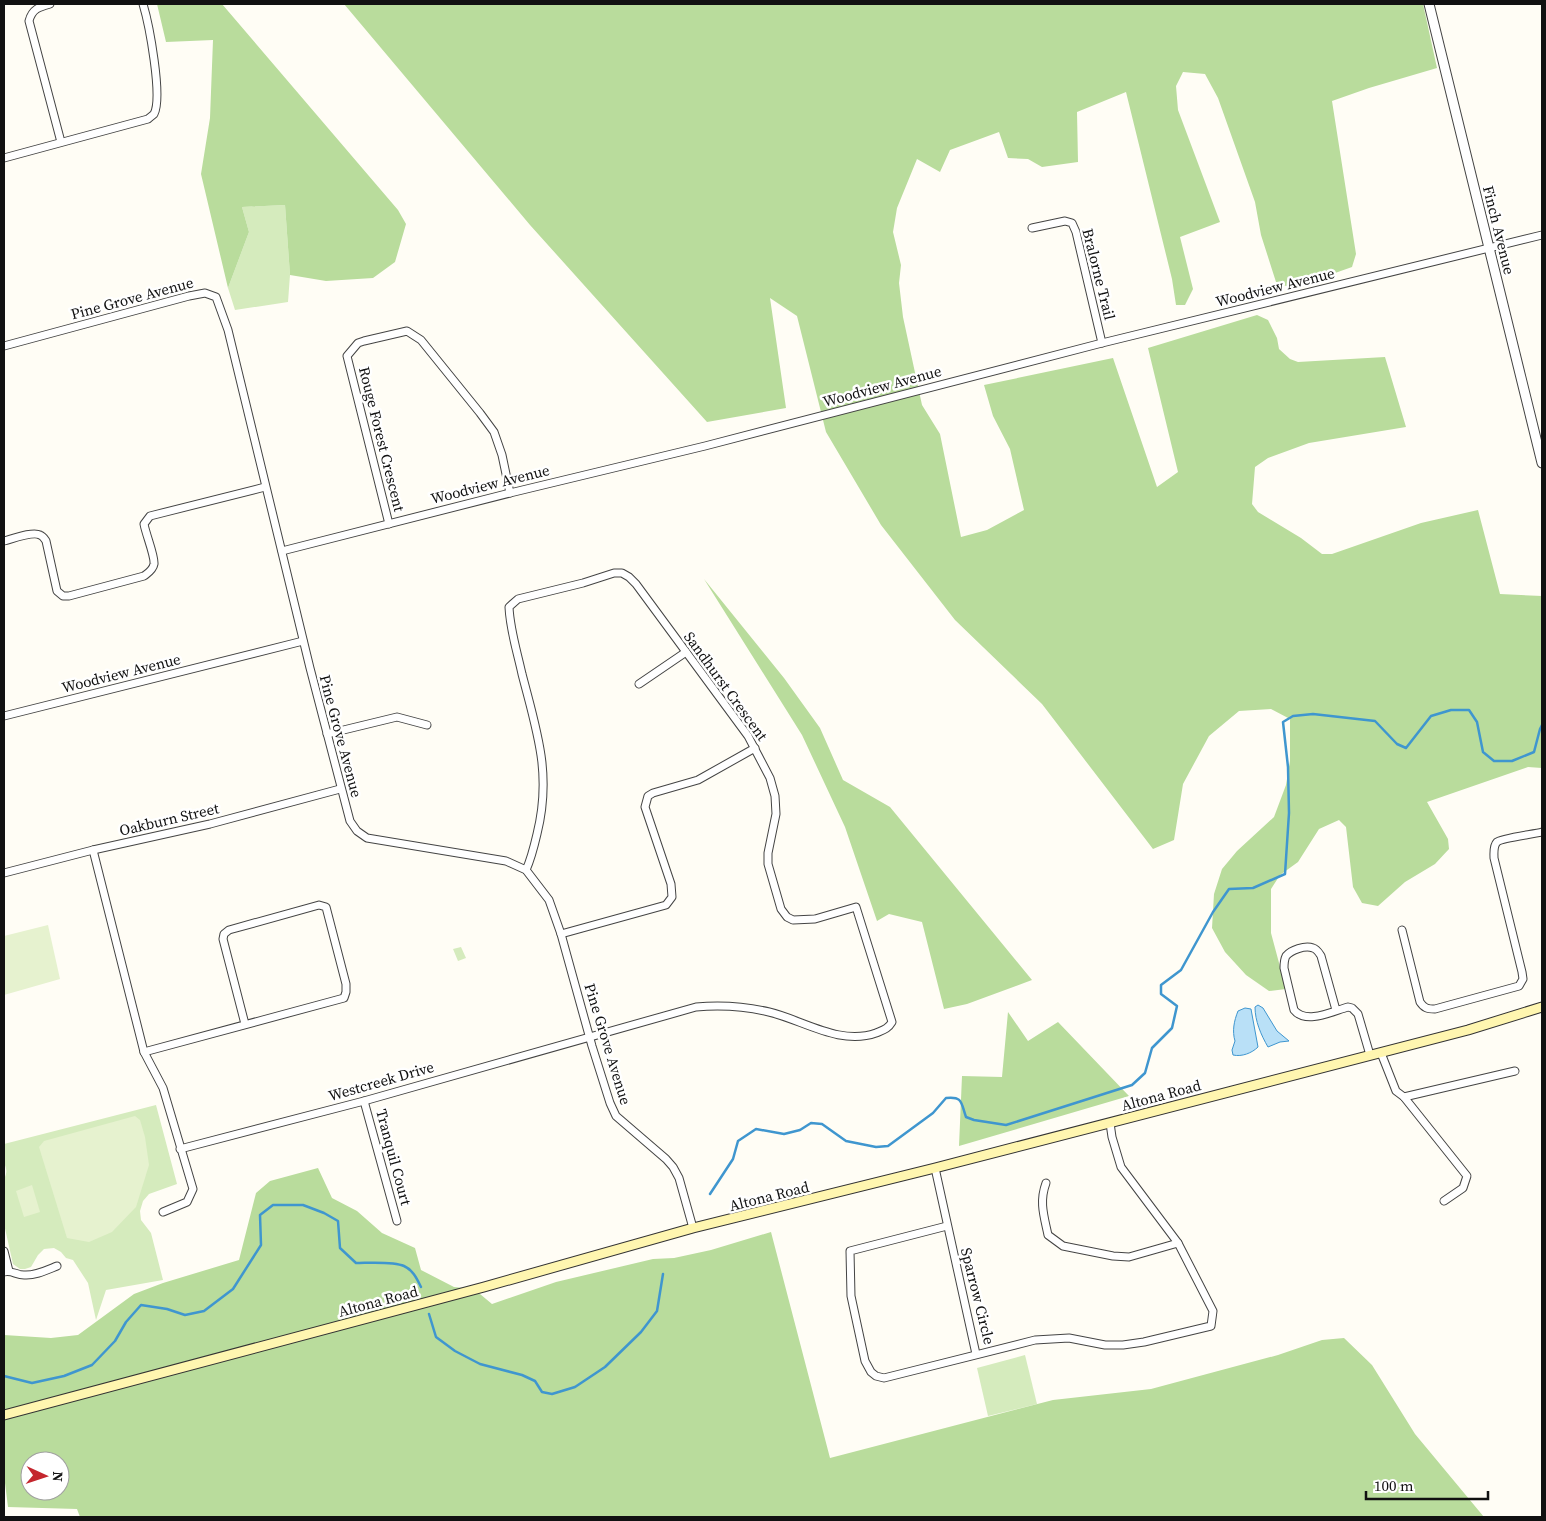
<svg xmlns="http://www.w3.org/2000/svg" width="1546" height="1521" font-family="'Source Serif 4',serif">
<rect width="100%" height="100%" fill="#fffdf5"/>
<!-- green -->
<g fill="#d5ebbd">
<path d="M285,205L290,275L288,302L235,310L228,288L249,232L242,207Z"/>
<path d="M461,947L466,958L458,961L453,949Z"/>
<path d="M156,1105L177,1184L149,1194L143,1201L140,1211L141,1220L151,1233L163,1280L106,1290L96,1320L88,1283L73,1260L66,1258L61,1252L54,1248L44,1249L38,1255L31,1267L25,1269H20L13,1264L4,1224V1179C8,1171 6,1169 4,1162C3,1156 4,1149 4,1144Z"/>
<path d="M1025,1355L1037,1404L988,1416L977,1368Z"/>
</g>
<!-- forest -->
<g fill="#b9dc9c" fill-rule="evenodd">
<path d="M157,4H222L398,210L406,224L395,262L373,278L326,281L290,275L285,205L242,207L249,232L228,288L201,174L210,118L213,40L166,42Z"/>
<path d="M344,4H1423L1437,68L1369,88L1332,101L1356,254L1352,267L1304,284L1286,286L1276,282L1261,235L1255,202L1218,98L1205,74L1183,72L1176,86L1178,110L1220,222L1180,237L1193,289L1185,305H1176L1172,279L1126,92L1077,112L1078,162L1042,167L1028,159L1008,158L999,132L950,150L940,172L917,159L897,208L893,232L901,265L899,283L903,317L922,405L940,434L961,537L987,530L1024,510L1010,449L993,416L984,385L1113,358L1157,487L1178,472L1148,348L1257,315L1268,320L1277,338L1279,349L1290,359L1298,362L1385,357L1406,427L1309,443L1268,458L1255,467L1252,504L1258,512L1301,538L1322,554H1332L1421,523L1478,510L1500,594L1542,596V768L1528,767L1427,802L1448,839L1449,849L1435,864L1405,882L1378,906L1362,903L1353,887L1346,827L1339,820L1319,829L1298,862L1280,875L1271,889V933L1286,989L1269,991L1246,975L1225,952L1212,928L1214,894L1222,869L1237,851L1274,817L1286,785L1290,761V719L1271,709L1239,711L1209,736L1183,784L1174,840L1153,849L1042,704L955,620L881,525L826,432L797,316L770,298L786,408L707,422L530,225Z"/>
<path d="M704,579L784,678L820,728L843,780L890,807L1032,980L967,1004L944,1009L922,922L889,914L877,921L845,827L802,735Z"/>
<path d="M1008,1012L1028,1041L1058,1022L1129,1096L959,1146L962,1076L1002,1077Z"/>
<path d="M318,1168L332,1198L357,1211L382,1233L415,1248L421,1270L454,1287L474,1289L492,1304L556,1282L653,1259L674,1258L711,1250L771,1232L830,1458L1053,1400L1151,1389L1278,1355L1322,1340L1344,1338L1372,1365L1415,1434L1484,1517H80L77,1509L8,1507L4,1475V1335L51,1338L78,1335L134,1294L163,1283L239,1260L256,1193L270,1181ZM30,1461H60V1491H30Z"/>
</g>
<!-- pitch -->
<g fill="#e6f2cf">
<path d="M48,925L60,979L4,995V936Z"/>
<path d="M135,1116L140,1120L145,1137L149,1165L136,1207L112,1232L89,1242L67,1238L39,1147L44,1141Z"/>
<path d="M32,1185L40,1212L24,1217L16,1191Z"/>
</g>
<!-- water -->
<g fill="#b9e0f7" stroke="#3f96cf">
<path d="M1258,1005L1263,1008L1277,1031L1289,1041L1280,1042L1268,1047C1261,1035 1255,1021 1255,1007Z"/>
<path d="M1245,1008L1251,1009L1258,1047C1252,1053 1242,1057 1233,1055L1232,1050L1235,1041C1232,1031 1234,1021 1238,1011Z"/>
</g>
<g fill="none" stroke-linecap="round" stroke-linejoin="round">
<!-- stream -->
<g stroke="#3f96cf" stroke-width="2.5">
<path d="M710,1194L733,1159L738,1141L756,1129L784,1134L800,1130L811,1123L822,1124L846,1141L876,1147L888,1146L933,1113L946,1098C963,1096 961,1103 966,1117L974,1120L1006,1125L1132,1085L1145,1073L1152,1048L1172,1028L1177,1006L1161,994V985L1181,970L1213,912L1229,889L1253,888L1285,874L1289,813L1288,767L1283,722L1293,716L1313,714L1375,721L1397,744L1406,748L1431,716L1451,710H1469L1477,722L1483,752L1494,761H1512L1534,752L1540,729L1542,725"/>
<path d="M429,1314L436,1337L455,1351L480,1364L522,1375L535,1381L542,1392L552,1394L575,1387L605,1367L641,1332L657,1311L663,1274"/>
<path d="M4,1376L32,1383L64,1376L92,1365L115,1341L126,1322L141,1305L167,1309L185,1315L204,1311L233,1289L261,1245L260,1215L273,1205H303L324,1213L338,1221L340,1248L356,1263C368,1263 393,1261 404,1266C413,1270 417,1279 421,1287"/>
</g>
<defs>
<g id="minor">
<path d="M50,4C39,7 32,9 29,21L61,142"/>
<path d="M4,158L148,119C149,118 153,115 154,114C163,97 149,24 143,4"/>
<path d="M1032,228L1065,221L1072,223L1076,232L1102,343"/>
<path d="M4,346L189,296L205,293L216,297L228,330L310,668L350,821L357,831L367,838L506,861L526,870L549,900L561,934L592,1046L610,1103L616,1116L666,1159L673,1167L679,1178L693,1228"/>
<path d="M389,524L347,356L358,343L364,341L407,331L421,340L480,413L494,432L502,455L510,493"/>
<path d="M4,541C12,539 33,531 40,535C43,536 44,538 46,541L57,591L63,596H69L144,576C148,573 153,570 154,564C155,556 146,535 144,524L150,516L265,487"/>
<path d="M282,551L510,493L705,446L1102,343L1542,235"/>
<path d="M639,684L686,652"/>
<path d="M4,716L303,641"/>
<path d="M327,734L397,717L427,725"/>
<path d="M93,850L144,1052L163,1088L193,1189L187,1202L163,1212"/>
<path d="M4,873L93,850L210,824L340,789"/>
<path d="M1402,930L1420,1002C1424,1008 1427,1009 1435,1009L1519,986L1523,979L1522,972L1494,858C1494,853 1493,846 1497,842C1501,838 1535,834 1542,832"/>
<path d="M561,934L666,905L672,897L671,884L645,807L648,796L653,793L698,780L755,748"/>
<path d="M1336,1010L1321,956C1319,953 1317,949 1313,948C1305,945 1291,950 1286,956C1284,960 1284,964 1284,968L1294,1010C1306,1025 1333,1011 1348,1007L1352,1008L1358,1014L1370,1055"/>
<path d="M144,1052L344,998L346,992V984L326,907L319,905L229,930L224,934L223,939L245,1024"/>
<path d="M1381,1053L1396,1091L1404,1097L1467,1176L1463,1188L1444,1201"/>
<path d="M1404,1097L1515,1071"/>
<path d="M364,1101L397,1221"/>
<path d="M180,1149L364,1101L696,1007C720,1005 744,1006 769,1012C803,1020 840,1046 876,1033C883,1030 888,1029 892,1022L856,907L815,919L793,920L787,917L781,909L768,864V853L776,814L775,796L770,778L748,736L636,584L629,577L622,573H614L583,583L518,599L509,607C510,630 517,651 522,674C537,732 552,774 537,834C534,847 531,859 526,870"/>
<path d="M935,1168L976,1354"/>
<path d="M1046,1183C1039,1202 1044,1216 1048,1235L1063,1246L1113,1256L1129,1257L1178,1243"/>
<path d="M947,1226L850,1251L851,1296L865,1361L871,1372L876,1376L884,1378L1035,1340L1069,1338L1105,1345H1123L1144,1342L1211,1326L1213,1311L1178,1243L1121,1167L1112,1137L1110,1123"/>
<path d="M4,1251L9,1271"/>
<path d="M4,1272C12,1270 16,1275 24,1275C35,1276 47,1270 57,1266"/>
</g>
<path id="tertiary" d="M1429,4L1542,463"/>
<path id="secondary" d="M4,1415L484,1287L693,1228L935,1168L1468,1030L1542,1007"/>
</defs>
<!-- minor casing -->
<use href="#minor" stroke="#444" stroke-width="9"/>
<!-- tertiary casing -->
<use href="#tertiary" stroke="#444" stroke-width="11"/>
<!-- secondary casing -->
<use href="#secondary" stroke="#333" stroke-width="11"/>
<!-- minor -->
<use href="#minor" stroke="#fff" stroke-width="7"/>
<!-- tertiary -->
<use href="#tertiary" stroke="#fff" stroke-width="9"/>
<!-- secondary -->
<use href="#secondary" stroke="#fff6b0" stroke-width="9"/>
</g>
<g text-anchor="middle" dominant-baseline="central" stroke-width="5" stroke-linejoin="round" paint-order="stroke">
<!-- street labels -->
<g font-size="15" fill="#111" stroke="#fff">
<text transform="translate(1499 230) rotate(76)">Finch Avenue</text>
<text transform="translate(1099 274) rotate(76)">Bralorne Trail</text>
<text transform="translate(1275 287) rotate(-14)">Woodview Avenue</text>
<text transform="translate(132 298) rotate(-15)">Pine Grove Avenue</text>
<text transform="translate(882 386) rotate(-15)">Woodview Avenue</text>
<text transform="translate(382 439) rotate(76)">Rouge Forest Crescent</text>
<text transform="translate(490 484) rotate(-14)">Woodview Avenue</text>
<text transform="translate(121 673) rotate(-14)">Woodview Avenue</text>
<text transform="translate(726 686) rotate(54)">Sandhurst Crescent</text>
<text transform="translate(341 736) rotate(75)">Pine Grove Avenue</text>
<text transform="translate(169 819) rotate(-13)">Oakburn Street</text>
<text transform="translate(608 1044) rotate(73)">Pine Grove Avenue</text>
<text transform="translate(381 1081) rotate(-16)">Westcreek Drive</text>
<text transform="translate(1161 1095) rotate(-15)">Altona Road</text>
<text transform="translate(394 1157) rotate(75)">Tranquil Court</text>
<text transform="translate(769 1196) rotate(-14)">Altona Road</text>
<text transform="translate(978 1296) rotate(76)">Sparrow Circle</text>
<text transform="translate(378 1301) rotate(-15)">Altona Road</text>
</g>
</g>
<!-- border -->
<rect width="1546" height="1521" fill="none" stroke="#111111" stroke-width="10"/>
<!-- north arrow -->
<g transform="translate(45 1476) rotate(93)"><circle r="24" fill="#ffffff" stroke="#a0a0a0"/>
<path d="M0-4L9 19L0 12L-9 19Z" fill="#c4262e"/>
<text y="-8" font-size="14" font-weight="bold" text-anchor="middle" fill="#111111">N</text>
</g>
<!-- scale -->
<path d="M1366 1491v8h122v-8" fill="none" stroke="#111111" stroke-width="2.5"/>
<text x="1374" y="1491" font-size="15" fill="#111111" stroke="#ffffff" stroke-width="4" paint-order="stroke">100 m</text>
</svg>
